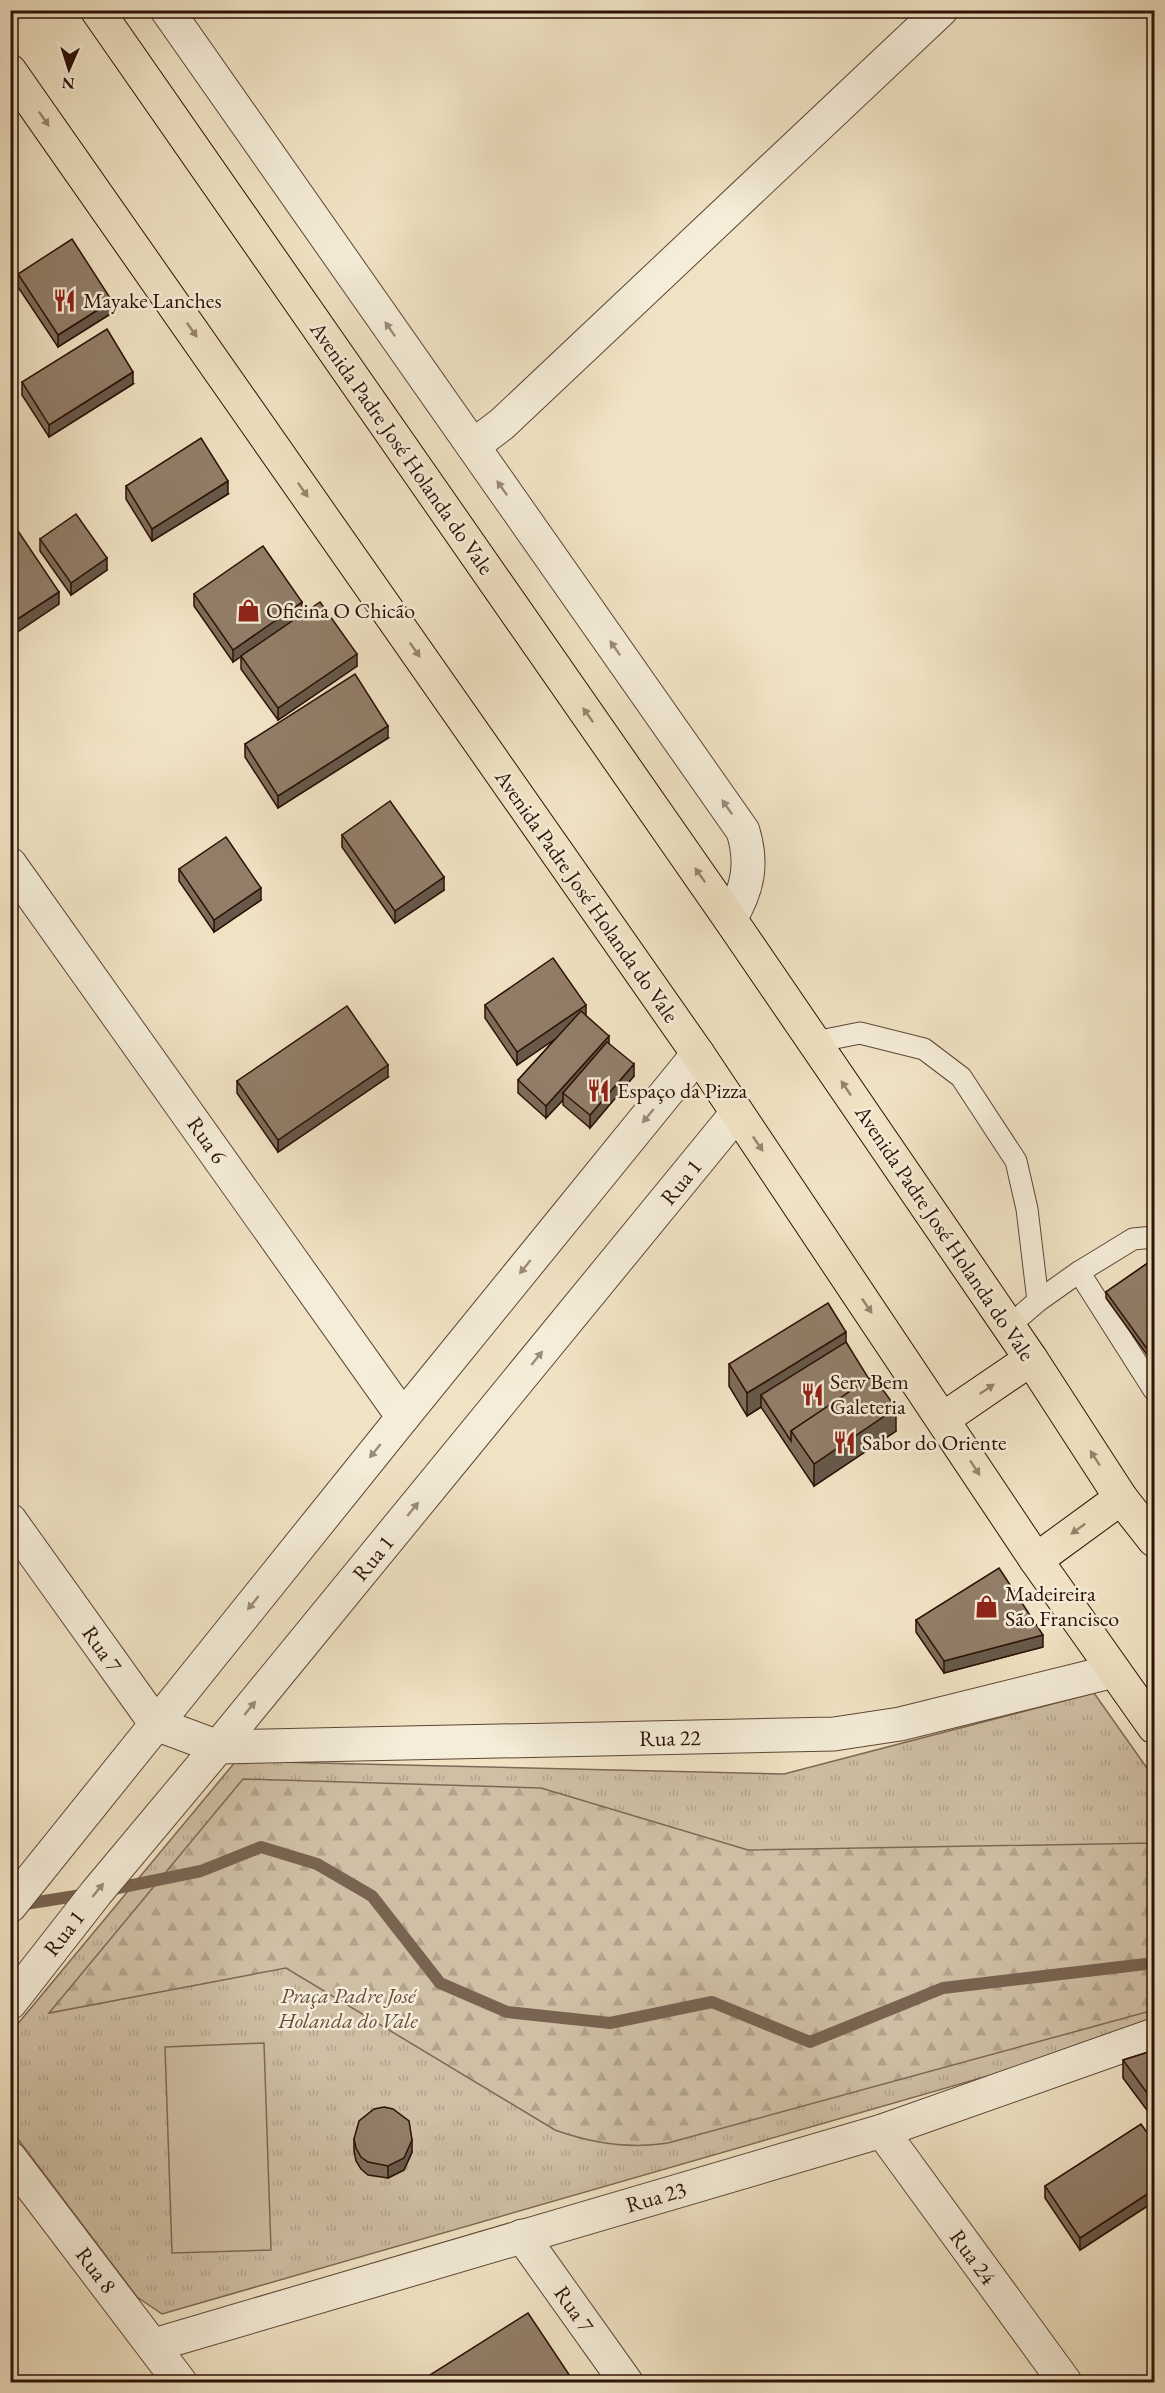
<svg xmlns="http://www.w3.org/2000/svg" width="1165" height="2393" font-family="'EB Garamond',serif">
<defs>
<pattern id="grass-tufts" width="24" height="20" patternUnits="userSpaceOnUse" patternTransform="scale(1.5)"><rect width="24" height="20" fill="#cfbfa4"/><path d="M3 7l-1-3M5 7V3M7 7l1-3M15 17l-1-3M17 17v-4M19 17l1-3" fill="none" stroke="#b2a38c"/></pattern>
<pattern id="forest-firs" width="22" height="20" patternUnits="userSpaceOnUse" patternTransform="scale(1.5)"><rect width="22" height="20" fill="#cfbfa4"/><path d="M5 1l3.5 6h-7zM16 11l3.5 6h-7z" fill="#b2a38c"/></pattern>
</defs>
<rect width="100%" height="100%" fill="#f0e3c4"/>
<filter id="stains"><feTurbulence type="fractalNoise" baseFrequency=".00333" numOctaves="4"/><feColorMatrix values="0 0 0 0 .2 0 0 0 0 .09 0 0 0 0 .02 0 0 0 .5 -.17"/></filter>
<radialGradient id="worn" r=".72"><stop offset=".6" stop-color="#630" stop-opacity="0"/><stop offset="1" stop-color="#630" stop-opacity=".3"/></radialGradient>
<!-- grass -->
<path fill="url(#grass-tufts)" stroke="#7e6855" stroke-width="1.5" d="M1094,1693L1154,1778V2028L162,2314L137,2297L11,2130V2032L236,1761L784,1774Z"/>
<!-- forest -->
<path fill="url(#forest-firs)" stroke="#7e6855" stroke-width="1.5" d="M243,1779L541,1788L748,1850L1154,1843V2010L668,2143C630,2149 591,2143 555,2130L286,1968L49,2013Z"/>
<!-- pitch -->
<path fill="#cfbfa4" stroke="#7e6855" stroke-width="1.5" d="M264,2043L271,2250L172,2253L165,2047Z"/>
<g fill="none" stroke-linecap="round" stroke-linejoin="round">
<!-- stream -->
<g stroke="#796451" stroke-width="12">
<path d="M108,1890L201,1871L261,1847L317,1864L372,1896L440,1983L507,2012L610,2023L712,2002L810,2042L943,1988L1154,1963"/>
<path d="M19,1905L88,1894"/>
</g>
<defs>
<g id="service">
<path d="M815,1042L860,1033L924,1049L961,1077L1016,1161L1027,1209L1038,1301"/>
<path d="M1079,1272L1133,1239L1154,1237"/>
<path d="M1009,1326L1038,1301L1079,1272L1154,1390"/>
</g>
<g id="minor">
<path d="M167,10L743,831C753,864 748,889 730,919"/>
<path d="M473,446L502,424L941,10"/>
<path d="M10,864L403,1417"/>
<path d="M10,1520L156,1724L218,1747L834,1734L900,1724L1114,1671"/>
<path d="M10,1906L403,1417L698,1054"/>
<path d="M10,2003L96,1893L218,1747L737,1113"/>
<path d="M882,2131L1065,2382"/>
<path d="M10,2158L180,2382"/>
<path d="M522,2236L626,2382"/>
<path d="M154,2345L882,2131L1154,2035"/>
</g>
<g id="primary">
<path d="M97,10L730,919L1031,1359L1121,1498L1154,1540"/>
<path d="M10,71L698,1054L1036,1560L1154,1727"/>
<path d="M943,1419L1031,1359"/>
<path d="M1036,1560L1121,1498"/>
</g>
</defs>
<!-- service casing -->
<use href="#service" stroke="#5d4636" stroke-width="23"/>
<!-- minor casing -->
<use href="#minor" stroke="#5d4636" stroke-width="35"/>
<!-- primary casing -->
<use href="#primary" stroke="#2c1106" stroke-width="35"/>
<!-- service -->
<use href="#service" stroke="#f5edd9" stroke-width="21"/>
<!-- minor -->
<use href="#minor" stroke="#f5edd9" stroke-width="33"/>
<!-- primary -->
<use href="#primary" stroke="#f0e3c4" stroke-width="33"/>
</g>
<!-- wall -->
<g fill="#7e6c5a" stroke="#2c1106" stroke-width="1.5">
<path d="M18,274L112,313L58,347L18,287Z"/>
<path d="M22,382L133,384L49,437L22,395Z"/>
<path d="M126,486L228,494L152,541L126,499Z"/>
<path d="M40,539L107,570L71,595L40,551Z"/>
<path d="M194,594L302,614L357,666L278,720L241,669V656L233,662L194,606Z"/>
<path d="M388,738L278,808L245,757V744Z"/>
<path d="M342,835L444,890L395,923L342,847Z"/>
<path d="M179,869L261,900L214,932L179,881Z"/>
<path d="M485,1005L586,1016L609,1044L634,1076L590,1128L563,1105V1100L546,1118L518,1093V1080L557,1037L517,1065L485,1018Z"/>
<path d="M388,1077L278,1152L237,1093V1081Z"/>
<path d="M1155,1258V1366L1106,1298V1292Z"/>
<path d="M846,1342L896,1431L814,1486L761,1407L747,1416L729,1386V1364Z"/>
<path d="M916,1620L1043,1647L944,1673L916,1632Z"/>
<path d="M1155,2050V2121L1123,2078V2060Z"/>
<path d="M354,2139L412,2152L404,2170L388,2178L368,2175L361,2169L356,2161L354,2151Z"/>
<path d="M1155,2144V2201L1080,2250L1045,2198V2186Z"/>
</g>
<!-- shaded-wall -->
<g fill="#66584a" stroke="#2c1106" stroke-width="1.5">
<path d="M112,301V313L58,347V335Z"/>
<path d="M133,372V384L49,437V425Z"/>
<path d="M228,481V494L152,541V529Z"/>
<path d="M107,558V570L71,595V583Z"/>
<path d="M59,592V604L10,637V624Z"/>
<path d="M302,602V615L233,662V650Z"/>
<path d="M357,654V666L278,720V708Z"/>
<path d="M388,726V738L278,808V796Z"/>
<path d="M444,877V890L395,923V911Z"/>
<path d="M261,888V900L214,932V920Z"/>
<path d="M586,1005V1018L517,1065V1052Z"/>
<path d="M609,1036V1049L563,1093V1100L546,1118V1106Z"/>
<path d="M634,1064V1076L590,1128V1115Z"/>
<path d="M388,1065V1077L278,1152V1140Z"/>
<path d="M846,1332V1355L761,1395V1407L747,1416V1393Z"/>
<path d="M896,1408V1431L814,1486V1464Z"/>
<path d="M1043,1635V1647L944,1673V1661Z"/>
<path d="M412,2140V2152L404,2170L388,2178V2166Z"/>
<path d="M1155,2189V2201L1080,2250V2238Z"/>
</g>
<!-- building -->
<g fill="#927e69" stroke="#2c1106" stroke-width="1.5">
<path d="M72,239L112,301L58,335L18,274Z"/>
<path d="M107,329L133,372L49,425L22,382Z"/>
<path d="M201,438L228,481L152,529L126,486Z"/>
<path d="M76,514L107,558L71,583L40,539Z"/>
<path d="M18,531L59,592L10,624V536Z"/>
<path d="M263,546L302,602L233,650L194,594Z"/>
<path d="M320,602L357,654L278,708L241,656Z"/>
<path d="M355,674L388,726L278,796L245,744Z"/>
<path d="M390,801L444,877L395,911L342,835Z"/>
<path d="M226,837L261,888L214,920L179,869Z"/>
<path d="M553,958L586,1005L517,1052L485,1005Z"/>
<path d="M347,1006L388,1065L278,1140L237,1081Z"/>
<path d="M581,1011L609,1036L546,1106L518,1080Z"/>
<path d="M607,1042L634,1064L590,1115L563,1093Z"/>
<path d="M1155,1258V1360L1106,1292Z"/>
<path d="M828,1303L846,1332L747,1393L729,1364Z"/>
<path d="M846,1342L869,1379L791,1431V1441L761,1395Z"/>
<path d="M873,1376L896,1408L814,1464L791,1431Z"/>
<path d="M999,1568L1043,1635L944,1661L916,1620Z"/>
<path d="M1155,2050V2104L1123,2060Z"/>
<path d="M384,2107L393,2109L409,2121L412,2140L404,2158L388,2166L368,2162L361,2157L356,2148L354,2139L359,2121L374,2109Z"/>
<path d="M1141,2124L1155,2144V2189L1080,2238L1045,2186Z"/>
<path d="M528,2313L574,2382H423L422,2380Z"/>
</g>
<!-- one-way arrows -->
<defs><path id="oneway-solid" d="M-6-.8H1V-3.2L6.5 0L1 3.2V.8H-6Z" transform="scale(1.5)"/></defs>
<g fill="#98846e">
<use href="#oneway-solid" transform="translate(44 119) rotate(55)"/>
<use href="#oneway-solid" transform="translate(192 330) rotate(55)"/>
<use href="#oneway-solid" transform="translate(303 490) rotate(55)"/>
<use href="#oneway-solid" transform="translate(415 650) rotate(55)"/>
<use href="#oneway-solid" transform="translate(588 715) rotate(-125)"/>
<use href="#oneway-solid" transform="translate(700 875) rotate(-125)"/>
<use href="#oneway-solid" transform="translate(846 1088) rotate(-124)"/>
<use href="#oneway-solid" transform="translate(758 1144) rotate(56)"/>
<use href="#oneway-solid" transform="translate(867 1306) rotate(56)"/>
<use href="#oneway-solid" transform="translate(987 1389) rotate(-34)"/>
<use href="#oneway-solid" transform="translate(1095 1458) rotate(-123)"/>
<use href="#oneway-solid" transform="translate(975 1468) rotate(57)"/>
<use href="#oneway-solid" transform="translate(1078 1529) rotate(144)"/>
</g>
<g fill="#9b8a7a">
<use href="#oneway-solid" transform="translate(390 329) rotate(-125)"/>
<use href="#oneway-solid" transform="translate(502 488) rotate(-125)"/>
<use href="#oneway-solid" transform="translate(615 648) rotate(-125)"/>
<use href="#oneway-solid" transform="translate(727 807) rotate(-125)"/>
<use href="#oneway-solid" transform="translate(648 1116) rotate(129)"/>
<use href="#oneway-solid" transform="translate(525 1267) rotate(129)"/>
<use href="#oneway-solid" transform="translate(537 1358) rotate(-51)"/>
<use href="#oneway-solid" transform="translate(375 1451) rotate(129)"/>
<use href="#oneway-solid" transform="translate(413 1509) rotate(-51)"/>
<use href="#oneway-solid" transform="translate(253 1603) rotate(129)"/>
<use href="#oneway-solid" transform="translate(250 1708) rotate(-51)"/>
<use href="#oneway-solid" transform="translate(98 1890) rotate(-51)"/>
</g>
<!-- icons -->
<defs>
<symbol id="restaurant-bare" viewBox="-9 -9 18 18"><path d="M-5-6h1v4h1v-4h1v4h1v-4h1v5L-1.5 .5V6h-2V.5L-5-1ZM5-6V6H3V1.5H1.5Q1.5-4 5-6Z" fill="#8f2418" stroke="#f5edd9" stroke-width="2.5" paint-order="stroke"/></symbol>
<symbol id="shop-bare" viewBox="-9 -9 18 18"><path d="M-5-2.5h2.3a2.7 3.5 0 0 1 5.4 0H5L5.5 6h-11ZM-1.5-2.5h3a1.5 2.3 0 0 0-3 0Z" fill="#8f2418" stroke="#f5edd9" stroke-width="2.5" paint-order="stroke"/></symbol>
</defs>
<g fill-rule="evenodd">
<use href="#restaurant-bare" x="48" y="284" width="33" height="33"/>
<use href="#shop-bare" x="232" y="594" width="33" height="33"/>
<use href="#restaurant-bare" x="582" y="1074" width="33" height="33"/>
<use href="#restaurant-bare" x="796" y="1378" width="33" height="33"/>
<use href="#restaurant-bare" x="828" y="1426" width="33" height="33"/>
<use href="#shop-bare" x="970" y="1590" width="33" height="33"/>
</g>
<g text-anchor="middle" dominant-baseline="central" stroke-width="5" stroke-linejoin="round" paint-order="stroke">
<!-- poi labels -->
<g font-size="22" fill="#2c1106" stroke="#f5edd9" text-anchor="start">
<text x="83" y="300">Mayake Lanches</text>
<text x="266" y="610">Oficina O Chicão</text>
<text x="617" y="1090">Espaço da Pizza</text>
<text x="830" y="1381">Serv Bem<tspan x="830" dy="25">Galeteria</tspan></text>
<text x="862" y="1442">Sabor do Oriente</text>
<text x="1005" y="1593">Madeireira<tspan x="1005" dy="25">São Francisco</tspan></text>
</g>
<!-- street labels -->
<g font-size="22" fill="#2c1106" stroke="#f5edd9">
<text transform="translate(402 448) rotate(55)">Avenida Padre José Holanda do Vale</text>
<text transform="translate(587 896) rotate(55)">Avenida Padre José Holanda do Vale</text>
<text transform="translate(207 1140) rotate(55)">Rua 6</text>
<text transform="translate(681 1182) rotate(-51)">Rua 1</text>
<text transform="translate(945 1233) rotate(56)">Avenida Padre José Holanda do Vale</text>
<text transform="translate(373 1558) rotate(-51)">Rua 1</text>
<text transform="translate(102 1649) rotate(55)">Rua 7</text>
<text transform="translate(670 1738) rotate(-1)">Rua 22</text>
<text transform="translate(64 1933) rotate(-52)">Rua 1</text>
<text transform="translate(656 2197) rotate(-16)">Rua 23</text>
<text transform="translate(973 2257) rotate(54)">Rua 24</text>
<text transform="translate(96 2270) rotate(53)">Rua 8</text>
<text transform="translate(574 2309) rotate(55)">Rua 7</text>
</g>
<!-- park labels -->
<g font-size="22" font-style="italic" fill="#654e3d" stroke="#f5edd9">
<text x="348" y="1995">Praça Padre José<tspan x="348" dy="25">Holanda do Vale</tspan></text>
</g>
</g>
<!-- margin -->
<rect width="1165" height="2393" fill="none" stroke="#f0e3c4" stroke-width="36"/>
<rect x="12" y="12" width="1141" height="2369" fill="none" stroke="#2c1106" stroke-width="3"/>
<rect x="18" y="18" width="1129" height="2357" fill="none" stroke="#2c1106" stroke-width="1.5"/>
<!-- north arrow -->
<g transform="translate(69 69) rotate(183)" stroke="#f5edd9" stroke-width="4.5" paint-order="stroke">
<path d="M0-4.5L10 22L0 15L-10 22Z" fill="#2c1106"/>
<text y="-9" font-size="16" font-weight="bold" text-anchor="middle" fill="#2c1106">N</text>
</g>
<rect width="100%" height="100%" filter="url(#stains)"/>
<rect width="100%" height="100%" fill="url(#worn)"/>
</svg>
